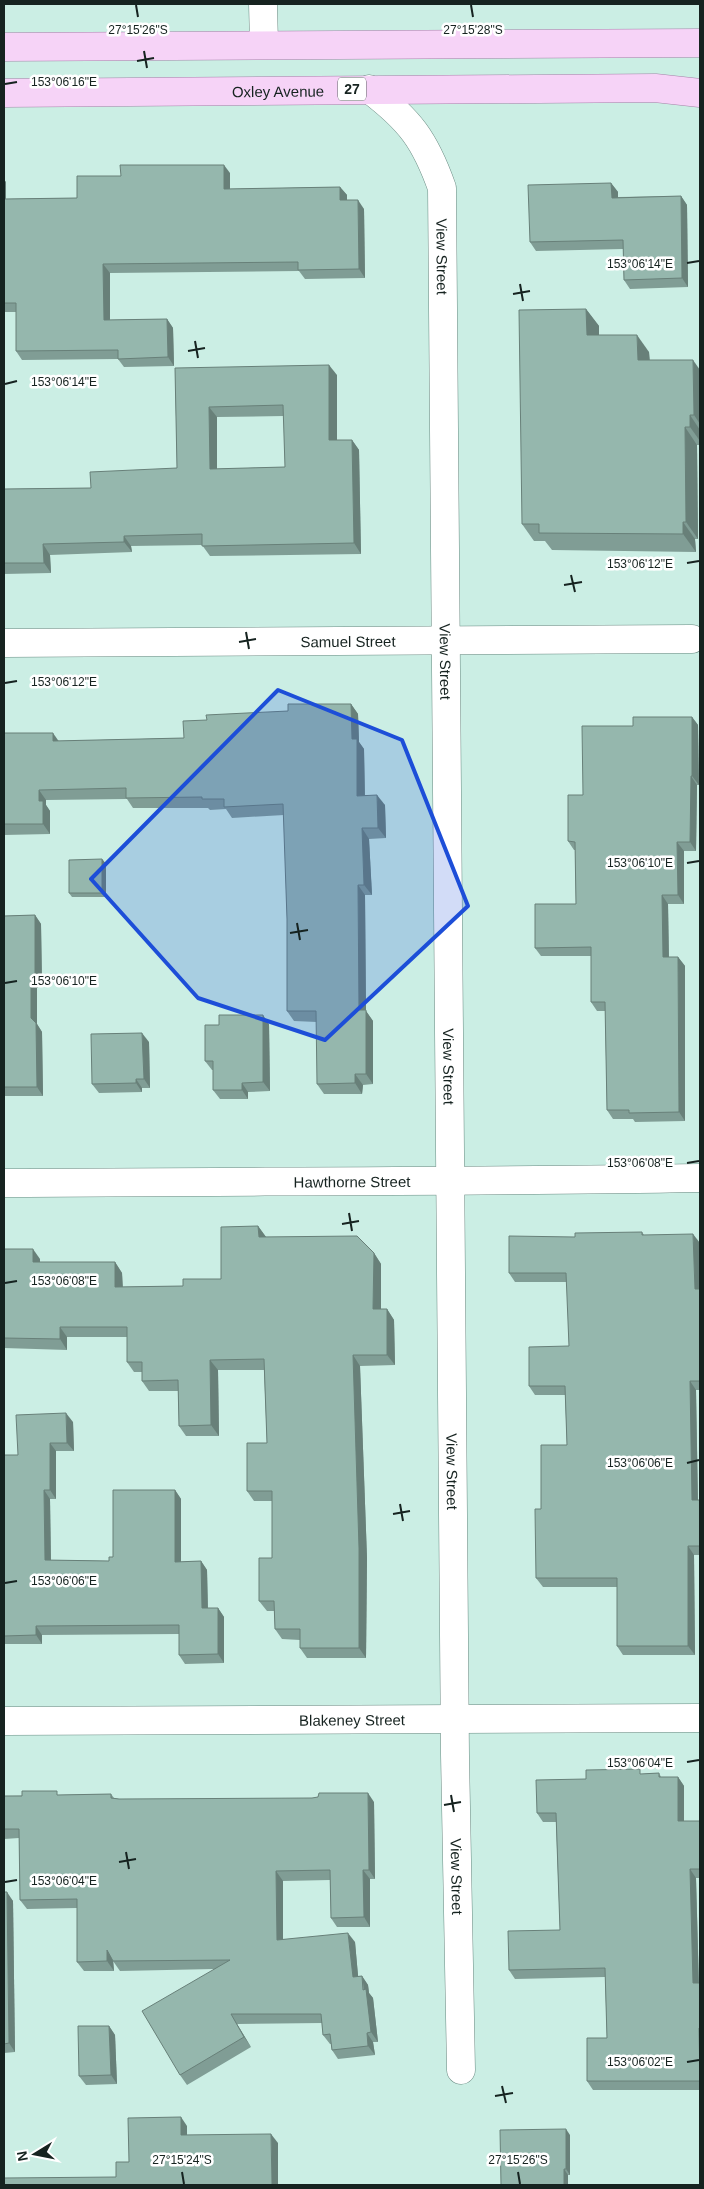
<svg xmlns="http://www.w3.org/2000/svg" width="704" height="2189" font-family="Helvetica,sans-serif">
<rect width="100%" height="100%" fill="#cbeee4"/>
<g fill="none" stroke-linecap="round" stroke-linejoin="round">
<defs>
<g id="minor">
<path d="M263,4L264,44"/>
<path id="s1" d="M369,89C410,120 425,140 442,188L455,1755L461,2070"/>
<path id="s2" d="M4,643L692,639"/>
<path id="s3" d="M4,1183C236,1181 468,1182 700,1178"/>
<path id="s4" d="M4,1721L700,1718"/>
</g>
<g id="primary">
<path d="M4,47L700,43"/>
<path id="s5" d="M4,93L655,88L700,93"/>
</g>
</defs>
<!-- minor casing -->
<use href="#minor" stroke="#688980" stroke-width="29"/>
<!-- primary casing -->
<use href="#primary" stroke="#a483a8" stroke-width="29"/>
<!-- minor -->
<use href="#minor" stroke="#fff" stroke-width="28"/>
<!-- primary -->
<use href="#primary" stroke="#f6d3f7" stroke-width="28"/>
</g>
<!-- wall -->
<g fill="#809d95" fill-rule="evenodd">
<path d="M230,173V189L340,187L347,195V200L364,209L365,278L305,279L299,271L110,273V320L167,319L173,328L174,366L124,367L118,359L22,360L16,351V312H4V180L6,182V199L77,198L121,176Z"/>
<path d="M611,183L618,192V197L681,196L687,205L688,287L630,289L624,280L623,249L536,251L530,242Z"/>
<path d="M586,309L599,326V335L649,352L650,360L700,370V445H697L698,539H695L696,552L552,550L545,541H534L522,524Z"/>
<path d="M175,368L337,375V440H352L359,450L361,554L210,556L202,545L131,546L132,552L50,555L51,573L4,574V489L91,488L177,468ZM284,416L285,467L217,469V417Z"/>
<path d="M351,704L358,714L359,742L364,749L365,795L385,805L386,838L369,839L372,895H365L366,1011L373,1021V1084L363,1085L362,1094H324L317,1084V1022L294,1021L287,1011V919L284,815L232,818L226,809L210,810L208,808H133L127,799L46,800V805L50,811V834L4,835V733L59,741L184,738L207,720Z"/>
<path d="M692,717L698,725L699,785H697L696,851H684V904H668L669,957H678L685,966V1121L635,1122L633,1119H613L607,1110L605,1011H597L591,1002V956H541L535,948L576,904L575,850H574L568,841L583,795L633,726Z"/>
<path d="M102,859L106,864V897H72L69,893Z"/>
<path d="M35,915L41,924L42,983L37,988V1024L42,1032L43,1096H4V916Z"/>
<path d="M269,1024L270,1091L248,1092V1099H220L213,1090V1070H212L205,1061Z"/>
<path d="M149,1042L150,1088H142V1092L99,1093L92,1084Z"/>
<path d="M258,1226L266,1237L374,1253L381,1264V1309H387L394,1320L395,1365L360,1366L367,1558L366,1658H307L300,1648V1640L282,1639L275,1629L274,1611H267L259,1601L272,1558V1501H254L247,1491L267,1443L264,1370H218L219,1436H186L179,1426L178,1391H149L142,1381V1372H134L127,1362V1337H67V1350L4,1348V1249L40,1259V1262H115L122,1273L123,1287L183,1286L221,1279Z"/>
<path d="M642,1232L644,1235L700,1243V1390H696L698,1500H700V1555H694L695,1655H623L617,1646V1587H543L536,1578L541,1509L567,1445L565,1395H535L529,1386L569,1346L567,1282H515L509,1273L575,1237Z"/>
<path d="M73,1422L74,1451H56V1499H50L51,1560L109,1561L175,1490L181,1499V1562L201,1561L207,1570L208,1608H218L224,1617V1663L185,1664L179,1655V1634L42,1635V1644H4V1455H18Z"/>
<path d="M659,1773L661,1777H678L684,1786V1821H700V1878H696L699,1983H700V2090H593L587,2081L607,2038L605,1977L515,1979L509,1970L560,1930L556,1822H543L537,1813L586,1779L643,1774Z"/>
<path d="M111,1794L114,1798L119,1799L374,1802L375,1879H370V1927H337L331,1918L330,1880L283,1881V1939L355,1942L358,1976H362L368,1985L369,1993L373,1998L378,2042H373L375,2055L338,2059L332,2050L331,2044H330L323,2035L322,2023L237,2024L251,2047L187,2085L180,2075L214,1969L120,1971L113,1961L114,1971H84L77,1962V1908L27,1909L20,1900L19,1838L4,1839V1796Z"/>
<path d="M4,1892L13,1901L15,2052L4,2053Z"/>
<path d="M109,2026L115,2035L117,2084L86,2085L79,2076Z"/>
<path d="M570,2135V2175H568V2185H501Z"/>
</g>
<!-- shaded-wall -->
<g fill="#688079">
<path d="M224,165L230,173V198L224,189Z"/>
<path d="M4,180L6,182V208L4,205Z"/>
<path d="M611,183L618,192V207L612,198Z"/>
<path d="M340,187L347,195V209L340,200Z"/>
<path d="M681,196L687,205L688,287L682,278Z"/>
<path d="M358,200L364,209L365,278L359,269Z"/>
<path d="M103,264L110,273V329L104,320Z"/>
<path d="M586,309L599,326V353L587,335Z"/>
<path d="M167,319L173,328L174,366L168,357Z"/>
<path d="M637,335L649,352L650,378L638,360Z"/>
<path d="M693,360L700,370V424L694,415Z"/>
<path d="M329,365L337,375V450L329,440Z"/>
<path d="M209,407L217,417V479L210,469Z"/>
<path d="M690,415L700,430V441L690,427Z"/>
<path d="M685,427L697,445L698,539L686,522Z"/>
<path d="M352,440L359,450L361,554L354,543Z"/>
<path d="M683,522L695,539L696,552L683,534Z"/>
<path d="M124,536L131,546L132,552L124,542Z"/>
<path d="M43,544L50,555L51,573L44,563Z"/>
<path d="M351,704L358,714L359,742L364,749L365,806L357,796L352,739Z"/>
<path d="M692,717L698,725L699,785L692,776Z"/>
<path d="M53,733L60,743L53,741Z"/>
<path d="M691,776L697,785L696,851L690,842Z"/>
<path d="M39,790L46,800V805L50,811V834L43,824L39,801Z"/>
<path d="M377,795L385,805L386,838L378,828Z"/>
<path d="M362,828L369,839L372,895L364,885Z"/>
<path d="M677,842L684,851V904L678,895Z"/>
<path d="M102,859L106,864V897L102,893Z"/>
<path d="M358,885L365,895L366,1011L373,1021V1084L366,1074L359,1010Z"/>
<path d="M662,895L668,904L669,966L663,957Z"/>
<path d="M35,915L41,924L42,983L37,988V1024L42,1032L43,1096L37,1087L31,1018V979Z"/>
<path d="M678,957L685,966V1121L679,1112Z"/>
<path d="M263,1015L269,1024L270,1091L263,1082Z"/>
<path d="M142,1033L149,1042L150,1088L144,1079Z"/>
<path d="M355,1074L363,1085L362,1094L355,1083Z"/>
<path d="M136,1079L142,1088V1092L136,1083Z"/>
<path d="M242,1083L248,1092V1099L242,1090Z"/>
<path d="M258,1226L266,1237V1248L259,1237Z"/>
<path d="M693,1234L700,1243V1297L695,1289Z"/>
<path d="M33,1249L40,1259V1273L33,1262Z"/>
<path d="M374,1253L381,1264V1320L373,1309Z"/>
<path d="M115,1262L122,1273L123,1298L115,1287Z"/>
<path d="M387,1309L394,1320L395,1365L387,1355Z"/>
<path d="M60,1327L67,1337V1350L60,1339Z"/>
<path d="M353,1355L360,1366L367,1558L366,1658L359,1648Z"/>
<path d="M210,1360L218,1370L219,1436L211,1425Z"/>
<path d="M690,1381L696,1390L698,1509L692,1500Z"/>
<path d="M66,1413L73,1422L74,1451L67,1443Z"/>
<path d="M50,1443L56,1451V1499L50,1490Z"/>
<path d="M44,1490L50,1499L51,1569L45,1560Z"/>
<path d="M175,1490L181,1499V1570L175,1562Z"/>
<path d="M688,1546L694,1555L695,1655L688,1646Z"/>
<path d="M201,1561L207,1570L208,1617L202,1608Z"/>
<path d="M218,1608L224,1617V1663L218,1654Z"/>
<path d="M36,1626L42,1635V1644L36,1635Z"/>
<path d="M678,1777L684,1786V1830L678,1821Z"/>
<path d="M368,1793L374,1802L375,1879L369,1870Z"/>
<path d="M690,1869L696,1878L699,1992L693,1983Z"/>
<path d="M363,1870L370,1879V1927L364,1917Z"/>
<path d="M276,1871L283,1881V1949L277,1940Z"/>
<path d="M7,1892L13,1901L15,2052L9,2043Z"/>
<path d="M348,1933L355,1942L359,1986L353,1977Z"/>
<path d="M107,1950L113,1959L114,1971L107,1961Z"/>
<path d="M362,1976L368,1985L369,1993L373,1998L378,2042L371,2032Z"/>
<path d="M231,2014L237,2024L251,2047L244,2037Z"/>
<path d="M109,2026L115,2035L117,2084L111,2075Z"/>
<path d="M699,2028L700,2030V2082V2081Z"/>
<path d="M367,2033L373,2042L375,2055L368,2046Z"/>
<path d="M181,2117L187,2126V2144L181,2135Z"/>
<path d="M566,2129L570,2135V2175L566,2169Z"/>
<path d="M271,2134L278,2143V2185H272Z"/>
<path d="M564,2169L568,2175V2185H564Z"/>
</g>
<!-- building -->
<g fill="#95b7ad" stroke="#688079" fill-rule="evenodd">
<path d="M120,165H224V189L340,187V200H358L359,269L298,270V262L103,264L104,320L167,319L168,357L118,359V350L16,351V303H4V199L77,198V176H121Z"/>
<path d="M611,183L612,198L681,196L682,278L624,280L623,240L530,242L528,185Z"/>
<path d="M586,309L587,335H637L638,360H693L694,415H690V427H685L686,522H683V534L539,533V524H522L519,310Z"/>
<path d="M329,365V440H352L354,543L202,546V534L124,536V542L43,544L44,563H4V489L91,488L90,472L177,468L175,368ZM283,405L285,467L210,469L209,407Z"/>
<path d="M288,704H351L352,739H357V796L377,795L378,828H362L364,885H358L359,1010H366V1074H355V1083L317,1084L316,1011H287V919L283,804L224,807V799H202V797L126,798V788L39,790V801H43V824H4V733H53V741L184,738L183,721L207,720L206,715L288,711Z"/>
<path d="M633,717H692V776H691L690,842H677L678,895H662L663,957H678L679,1112L629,1113V1110H607L605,1002H591V947L535,948V904H576L575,842L568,841V795H583L582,726H633Z"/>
<path d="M102,859V893H69V860Z"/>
<path d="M35,915V974L31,979V1018L36,1023L37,1087H4V916Z"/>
<path d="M219,1015H263V1082L242,1083V1090H213V1061H205V1025H219Z"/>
<path d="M142,1033L144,1079H136V1083L92,1084L91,1034Z"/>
<path d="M258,1226L259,1237L357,1236L374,1253L373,1309H387V1355H353L359,1548V1648H300V1629H275L274,1601H259V1558H272V1491H247V1443H267L264,1359L210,1360L211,1425L179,1426L178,1380L142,1381V1362H127V1327H60V1339L4,1338V1249H33V1262H115V1287L183,1286V1279H221V1227Z"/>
<path d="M642,1232V1235L693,1234L695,1289H700V1381H690L692,1500H700V1546H688V1646H617V1578H536L535,1509H541V1445H567L565,1386H529V1347L569,1346L566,1273H509V1236L575,1237V1233Z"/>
<path d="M66,1413L67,1443H50V1490H44L45,1560L109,1561V1557H113V1490H175V1562L201,1561L202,1608H218V1654L179,1655V1625L36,1626V1635L4,1636V1455H18L16,1415Z"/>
<path d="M640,1769V1774L659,1773V1777H678V1821H700V1869H690L693,1983H700V2028H699L700,2081H587V2038H607L605,1968L509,1970L508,1931L560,1930L556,1813H537L536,1780L586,1779V1770Z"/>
<path d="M22,1791H57V1795L111,1794V1798L119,1799L312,1798L318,1797L319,1793H368L369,1870H363L364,1917L331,1918L330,1870L276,1871L277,1940L348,1933L353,1977L362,1976L363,1990L366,1989L371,2032L367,2033L368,2046L332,2050L330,2034L323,2035L321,2014H231L244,2037L180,2075L142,2011L230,1960L113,1961L107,1950V1961L77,1962V1899L20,1900L19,1829H4V1796H22Z"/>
<path d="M4,1892H7L9,2043L4,2044Z"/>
<path d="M78,2026H109L111,2075L79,2076Z"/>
<path d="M181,2117V2135L271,2134L272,2185H4V2178L116,2177V2162H129L128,2118Z"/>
<path d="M566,2129V2169H564V2185H501L500,2130Z"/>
</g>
<!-- marked area -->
<path fill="#1d4ed8" fill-opacity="0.2" stroke="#1d4ed8" stroke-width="4" stroke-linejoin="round" d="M278,690L402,740L468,906L325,1040L198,998L91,879Z"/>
<!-- ticks -->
<path fill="none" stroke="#162320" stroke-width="2" d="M136,5L138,17M471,5L473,17M144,51L147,68M137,61L154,58M5,84L17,82M687,263L699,261M520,284L523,301M513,294L530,291M195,341L198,358M188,351L205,348M5,384L17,381M687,563L699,561M571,575L575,592M564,585L582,582M246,632L249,649M239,642L256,639M5,683L17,681M687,863L699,861M297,923L300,940M290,933L308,930M5,983L17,981M687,1163L699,1161M349,1213L352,1231M342,1224L359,1221M5,1283L17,1281M687,1463L699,1460M400,1504L403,1521M393,1514L410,1511M5,1583L17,1581M687,1762L699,1760M451,1795L454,1812M444,1805L461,1802M126,1852L129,1869M119,1862L136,1859M5,1882L17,1880M687,2062L699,2060M502,2086L506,2103M495,2096L513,2093M182,2172L184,2184M518,2172L520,2184"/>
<g text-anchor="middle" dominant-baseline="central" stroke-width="5" stroke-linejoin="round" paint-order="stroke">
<!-- shield labels -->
<rect fill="#fff" stroke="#5c6563" stroke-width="1" x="338" y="77.5" width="28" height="23" rx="4"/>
<g font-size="14" font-weight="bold" fill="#162320">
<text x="352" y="89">27</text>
</g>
<!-- street labels -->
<g font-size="15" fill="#162320" stroke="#fff">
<text stroke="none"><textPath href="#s5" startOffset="274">Oxley Avenue</textPath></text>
<text stroke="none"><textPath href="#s1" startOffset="194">View Street</textPath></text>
<text stroke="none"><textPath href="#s2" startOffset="344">Samuel Street</textPath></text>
<text stroke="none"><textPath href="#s1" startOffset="599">View Street</textPath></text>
<text stroke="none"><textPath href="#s1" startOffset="1004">View Street</textPath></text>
<text stroke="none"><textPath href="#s3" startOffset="348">Hawthorne Street</textPath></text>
<text stroke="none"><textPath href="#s1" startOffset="1409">View Street</textPath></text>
<text stroke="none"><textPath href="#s4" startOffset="348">Blakeney Street</textPath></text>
<text stroke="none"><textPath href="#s1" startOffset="1814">View Street</textPath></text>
</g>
</g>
<g font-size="12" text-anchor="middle" fill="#162320" stroke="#fff" stroke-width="5" stroke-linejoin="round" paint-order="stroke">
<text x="138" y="34">27°15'26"S</text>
<text x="473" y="34">27°15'28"S</text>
<text x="64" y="86">153°06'16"E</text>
<text x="640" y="268">153°06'14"E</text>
<text x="64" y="386">153°06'14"E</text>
<text x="640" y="568">153°06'12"E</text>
<text x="64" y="686">153°06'12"E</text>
<text x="640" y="867">153°06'10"E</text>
<text x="64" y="985">153°06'10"E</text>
<text x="640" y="1167">153°06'08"E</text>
<text x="64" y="1285">153°06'08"E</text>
<text x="640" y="1467">153°06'06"E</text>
<text x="64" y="1585">153°06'06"E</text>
<text x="640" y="1767">153°06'04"E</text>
<text x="64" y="1885">153°06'04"E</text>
<text x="640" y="2066">153°06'02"E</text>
<text x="182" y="2164">27°15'24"S</text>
<text x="518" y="2164">27°15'26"S</text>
</g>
<!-- border -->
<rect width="704" height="2189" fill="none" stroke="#162320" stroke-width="10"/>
<!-- north arrow -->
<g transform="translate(35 2154) rotate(260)" stroke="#ffffff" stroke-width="4" paint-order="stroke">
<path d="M0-4L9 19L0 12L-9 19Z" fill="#162320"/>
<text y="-8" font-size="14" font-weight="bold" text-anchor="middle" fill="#162320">N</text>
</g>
</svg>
